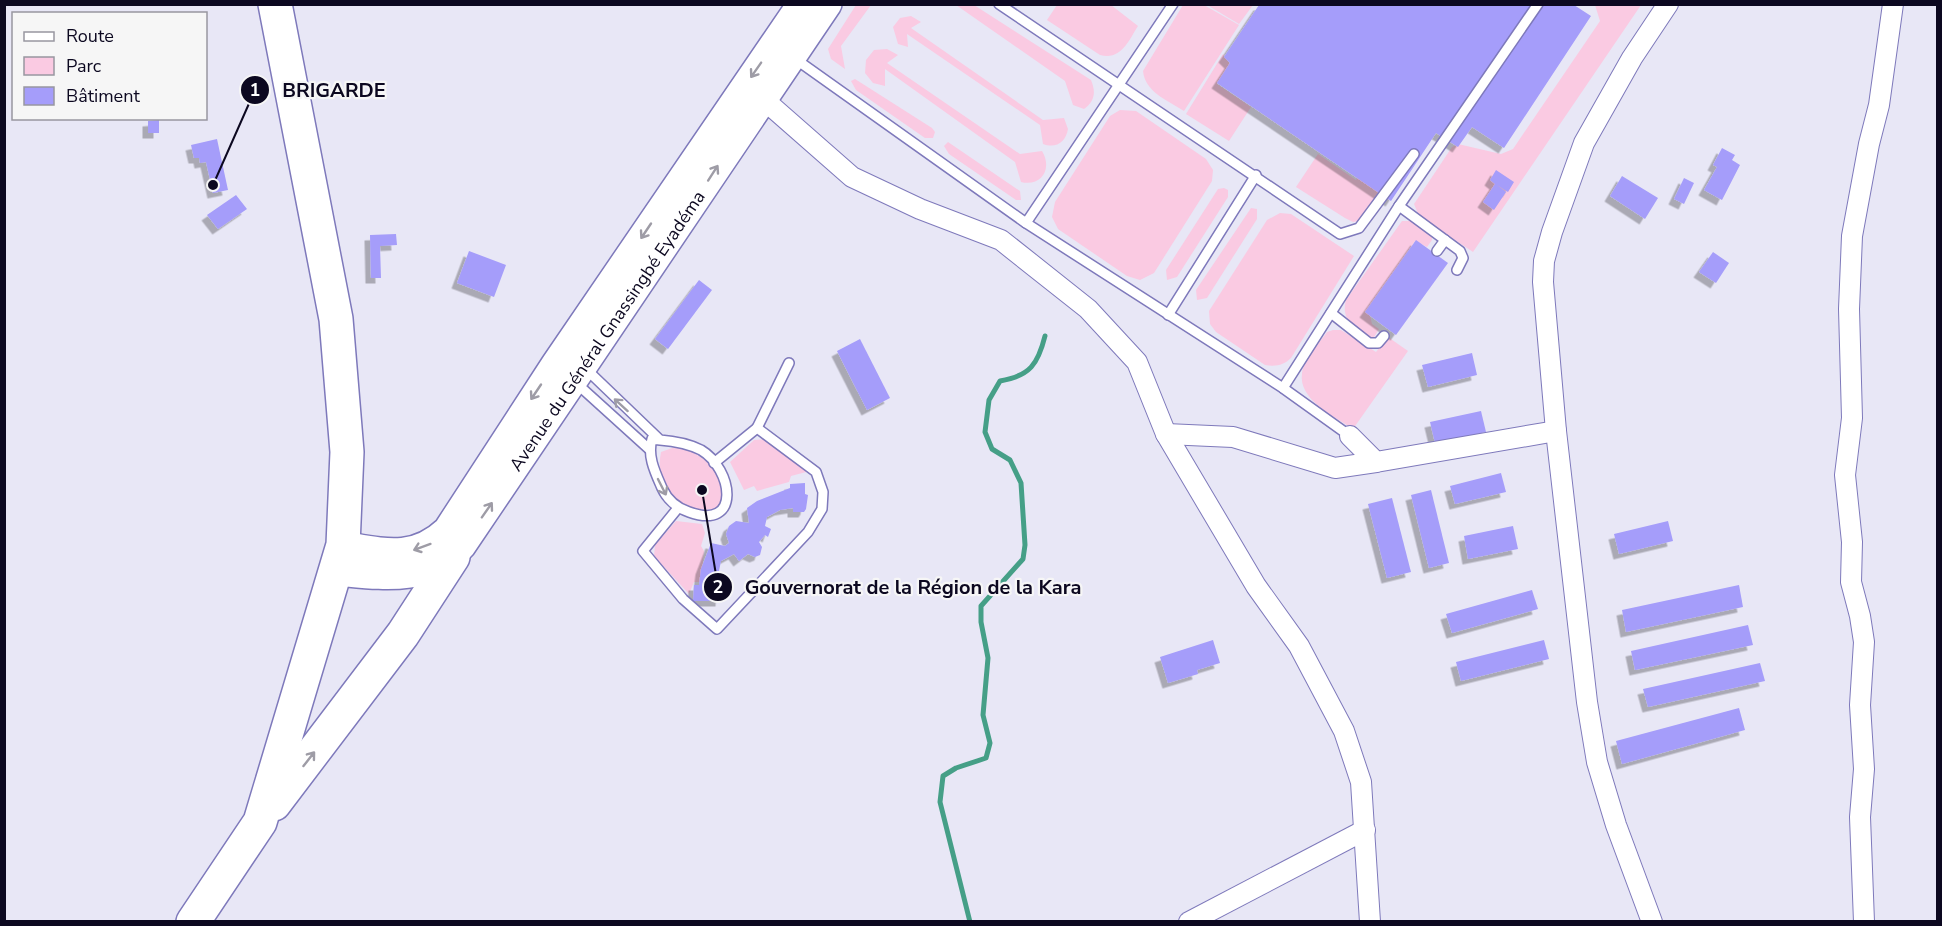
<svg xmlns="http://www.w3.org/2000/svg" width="1942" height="926" font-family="'Nunito Sans',sans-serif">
<defs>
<filter id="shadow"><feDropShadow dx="-5.5" dy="5.5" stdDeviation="0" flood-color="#0004"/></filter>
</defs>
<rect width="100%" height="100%" fill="#e8e7f6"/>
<!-- green -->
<g fill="#facae2">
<path d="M856,5H871L841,46L845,69L831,59L828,49Z"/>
<path d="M956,5H974L1091,80C1096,92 1095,101 1084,109L1073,105L1065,81Z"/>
<path d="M1057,5H1111L1138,26C1129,40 1121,61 1100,55L1047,20Z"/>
<path d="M1183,5H1204L1239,25L1184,111C1167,100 1145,92 1143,71Z"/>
<path d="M1207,5H1253L1239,24Z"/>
<path d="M1595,5H1641L1473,252L1419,216L1414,204L1452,147L1458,144L1501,154L1513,149L1600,21Z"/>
<path d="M911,16L921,22L911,28L1043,120L1064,118L1068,129C1066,142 1056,149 1043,144L1040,125L907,34L908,47L898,44L893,27L900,18Z"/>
<path d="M887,49L898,55L887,63L1020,154L1042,151C1053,169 1041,187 1021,182L1015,162L885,69V86L873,83L865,73L866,60L874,50Z"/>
<path d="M1223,54L1230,64L1217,84L1251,107L1229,141L1186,114Z"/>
<path d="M855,79L932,128L935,132L933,138H925L856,90L851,81Z"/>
<path d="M1120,110L1136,111L1206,159L1213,170L1212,181L1154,273L1140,280L1127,276L1058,229L1052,217L1055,202L1110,116Z"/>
<path d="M948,142L1020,191L1021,200H1016L949,154L944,146Z"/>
<path d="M1318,154L1356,180L1372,158L1387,185L1359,221L1353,222L1345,218L1296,187Z"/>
<path d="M1224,188L1228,190V197L1177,277L1167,280L1166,270L1218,189Z"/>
<path d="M1251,208L1257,209V219L1207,298L1197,300L1196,290Z"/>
<path d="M1280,213L1291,214L1354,256L1291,358C1284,365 1276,367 1265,365L1216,332L1210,324L1209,311L1267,220Z"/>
<path d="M1402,221H1412L1432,237V240L1427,247L1415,241L1369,311L1372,324L1379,329L1373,339C1357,328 1340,322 1346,300Z"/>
<path d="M1333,330H1341L1376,352L1388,337L1408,351L1353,429C1334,416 1298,400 1302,373C1304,360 1319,343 1327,332Z"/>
<path d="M767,439L810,471L791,476L789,482L757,491L754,486L744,490L730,462L754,440Z"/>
<path d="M675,447C703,451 731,477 720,507C685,519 653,488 661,452Z"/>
<path d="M676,521L702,524L705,533L701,546L704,551L701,582H694L689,594L654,556L655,545Z"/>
</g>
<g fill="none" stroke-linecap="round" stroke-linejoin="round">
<!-- stream -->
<path stroke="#459f87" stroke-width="5" d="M970,922L940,802L943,776L956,768L986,758L990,743L983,715L988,658L981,622V606L1023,559L1025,545L1021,483L1010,460L992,449L985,432L989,400L1000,381C1030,376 1038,364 1045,336"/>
</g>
<!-- building -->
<g fill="#a59dfa" filter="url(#shadow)">
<path d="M1259,5H1574L1591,16L1504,148L1472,127L1458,147L1436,133L1391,201L1217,83L1230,63L1224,57Z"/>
<path d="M159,120V133H148V121Z"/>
<path d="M217,139L228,190L213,193L206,162L200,163L199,158H194L191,145Z"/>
<path d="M1722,148L1735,155L1732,160L1740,165L1722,200L1704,190L1717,167L1713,165Z"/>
<path d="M1496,170L1514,182L1508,192L1497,185L1506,192L1494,210L1483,202L1495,184L1490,180Z"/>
<path d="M1622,176L1658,198L1645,219L1610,196Z"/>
<path d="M1684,178L1694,183L1684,204L1674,199Z"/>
<path d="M236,195L247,209L218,229L207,215Z"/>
<path d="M396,234L397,245L380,246L381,278H371L370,235Z"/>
<path d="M1416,240L1448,263L1396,335L1365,312Z"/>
<path d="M469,251L506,265L494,297L457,283Z"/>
<path d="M1713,252L1729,263L1716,283L1699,272Z"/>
<path d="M699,280L712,290L668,349L655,339Z"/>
<path d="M860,339L890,398L867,410L837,351Z"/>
<path d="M1472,353L1477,375L1428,387L1422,365Z"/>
<path d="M1481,411L1486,432L1435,443L1430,422Z"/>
<path d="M1501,473L1506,492L1455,504L1450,486Z"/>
<path d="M805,483V494L808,495L806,509L804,512H793V508L780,510L767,517L765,526L771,529L768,537L765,535L759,542L762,547L760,555L755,557L748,554L739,561L734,554L721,561L716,586L722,588L721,601H693L694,585H699L701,569L711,543L725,546L729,543L726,534L729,526L736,521L749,523L747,508L757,501L790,488V484Z"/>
<path d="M1431,490L1449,563L1429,568L1411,495Z"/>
<path d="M1392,498L1411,572L1387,578L1368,504Z"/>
<path d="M1668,521L1673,541L1619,554L1614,534Z"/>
<path d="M1513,526L1518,549L1468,559L1464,536Z"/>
<path d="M1739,585L1743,607L1626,632L1622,610Z"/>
<path d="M1532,590L1538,609L1452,633L1446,614Z"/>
<path d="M1748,625L1753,645L1635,670L1631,651Z"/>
<path d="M1213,640L1220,663L1197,670L1198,674L1168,683L1160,657Z"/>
<path d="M1544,640L1549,659L1461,681L1456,662Z"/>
<path d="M1760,663L1765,681L1648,707L1643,689Z"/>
<path d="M1739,708L1745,730L1622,764L1616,741Z"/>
</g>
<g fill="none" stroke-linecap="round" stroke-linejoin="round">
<defs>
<g id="lane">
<path d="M999,4L1340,234L1359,228L1414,154"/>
<path d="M794,58L1026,223L1283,388L1350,436"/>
<path d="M1399,206L1460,251L1463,258L1457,270"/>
<path d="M1026,223L1173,4"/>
<path d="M1437,251L1445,240"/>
<path d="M1331,313L1369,343H1378L1384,336"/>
<path d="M1168,315L1256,175"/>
<path d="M586,369L660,440C673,441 689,444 701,450C733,469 742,531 689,512C677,508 667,499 662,488C655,472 647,456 652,439L660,440"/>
<path d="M575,382L649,449"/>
<path d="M1283,388L1399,206L1538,4"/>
<path d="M757,428L789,363"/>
<path d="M678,508L643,551L683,599L717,629L808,532L822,509L823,492L816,472L757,428L714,463"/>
</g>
<g id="street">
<path d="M762,98L852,177L920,209L1001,240L1088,309L1137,362L1166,434L1256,586L1299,646L1344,731L1361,782L1370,922"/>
<path d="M1166,434L1233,437L1335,468L1376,462"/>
<path d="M1350,436L1376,462L1556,431"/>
<path d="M1189,922L1365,830"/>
<path d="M1652,922L1616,825L1597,762L1587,702L1556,431L1543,282L1544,261L1552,232L1584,143L1632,58L1668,4"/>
<path d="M1864,922L1860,817L1864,769L1860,705L1864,642L1860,616L1851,582L1852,542L1845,475L1852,418L1849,309L1852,236L1869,144L1879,105L1893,4"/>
</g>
<g id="secondary">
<path d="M343,545C384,552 414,561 447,530L555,364L801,4"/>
<path id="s1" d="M337,572C382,576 429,584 462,546L828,4"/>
</g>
<g id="highway">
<path d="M274,804L403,634L453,557"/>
<path d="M193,922L260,822L343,545L347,452L336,319L275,4"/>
</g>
</defs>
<!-- lane casing -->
<use href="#lane" stroke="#7e79bb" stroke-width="12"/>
<!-- street casing -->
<use href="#street" stroke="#7e79bb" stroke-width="22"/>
<!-- secondary casing -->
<use href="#secondary" stroke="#7e79bb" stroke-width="30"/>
<!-- highway casing -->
<use href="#highway" stroke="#7e79bb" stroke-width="36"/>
<!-- lane -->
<use href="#lane" stroke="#fff" stroke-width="9"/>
<!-- street -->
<use href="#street" stroke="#fff" stroke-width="20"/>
<!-- secondary -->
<use href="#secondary" stroke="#fff" stroke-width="27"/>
<!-- highway -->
<use href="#highway" stroke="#fff" stroke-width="33"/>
</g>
<!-- one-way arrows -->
<defs><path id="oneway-shaft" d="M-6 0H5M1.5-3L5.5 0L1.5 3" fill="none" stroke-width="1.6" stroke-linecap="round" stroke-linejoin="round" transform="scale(1.5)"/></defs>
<g stroke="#9e9ca6">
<use href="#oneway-shaft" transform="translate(756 70) rotate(125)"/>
<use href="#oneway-shaft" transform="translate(713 173) rotate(-57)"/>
<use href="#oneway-shaft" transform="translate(646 231) rotate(124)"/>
<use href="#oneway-shaft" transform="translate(536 392) rotate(124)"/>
<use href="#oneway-shaft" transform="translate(621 405) rotate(-138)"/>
<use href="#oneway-shaft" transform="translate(662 487) rotate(63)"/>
<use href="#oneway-shaft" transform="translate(487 510) rotate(-55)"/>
<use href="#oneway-shaft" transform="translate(422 547) rotate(160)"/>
<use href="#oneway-shaft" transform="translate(309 759) rotate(-52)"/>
</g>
<g text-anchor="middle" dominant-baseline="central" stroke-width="4.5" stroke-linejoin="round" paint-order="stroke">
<!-- street labels -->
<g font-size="18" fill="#0c0820" stroke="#f6f6f6">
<text stroke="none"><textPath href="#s1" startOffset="393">Avenue du Général Gnassingbé Eyadéma</textPath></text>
</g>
</g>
<!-- callouts -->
<path fill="none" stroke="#0c0820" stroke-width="2" d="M213 185L255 90M702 490L718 587"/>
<g fill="#0c0820" stroke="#f6f6f6" stroke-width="2">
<circle cx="213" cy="185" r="6"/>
<circle cx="702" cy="490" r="6"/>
<circle cx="255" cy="90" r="15"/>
<circle cx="718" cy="587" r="15"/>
</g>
<g font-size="18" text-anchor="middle" font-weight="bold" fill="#fff">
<text x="255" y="96">1</text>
<text x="718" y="593">2</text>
</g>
<g font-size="20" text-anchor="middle" font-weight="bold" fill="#0c0820" stroke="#f6f6f6" stroke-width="4.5" stroke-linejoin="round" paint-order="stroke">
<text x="334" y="97">BRIGARDE</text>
<text x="913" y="594">Gouvernorat de la Région de la Kara</text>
</g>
<!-- border -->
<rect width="1942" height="926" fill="none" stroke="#0c0820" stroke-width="12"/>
<!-- legend -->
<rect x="12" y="12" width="195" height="108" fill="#f6f6f6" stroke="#9897a0" stroke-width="1.5"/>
<rect x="24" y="32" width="30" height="9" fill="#ffffff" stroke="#9897a0" stroke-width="1.5"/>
<text x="66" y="42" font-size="18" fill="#0c0820">Route</text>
<rect x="24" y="57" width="30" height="18" fill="#facae2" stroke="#9897a0" stroke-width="1.5"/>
<text x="66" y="72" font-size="18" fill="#0c0820">Parc</text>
<rect x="24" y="87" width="30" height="18" fill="#a59dfa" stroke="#9897a0" stroke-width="1.5"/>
<text x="66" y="102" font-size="18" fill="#0c0820">Bâtiment</text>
</svg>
